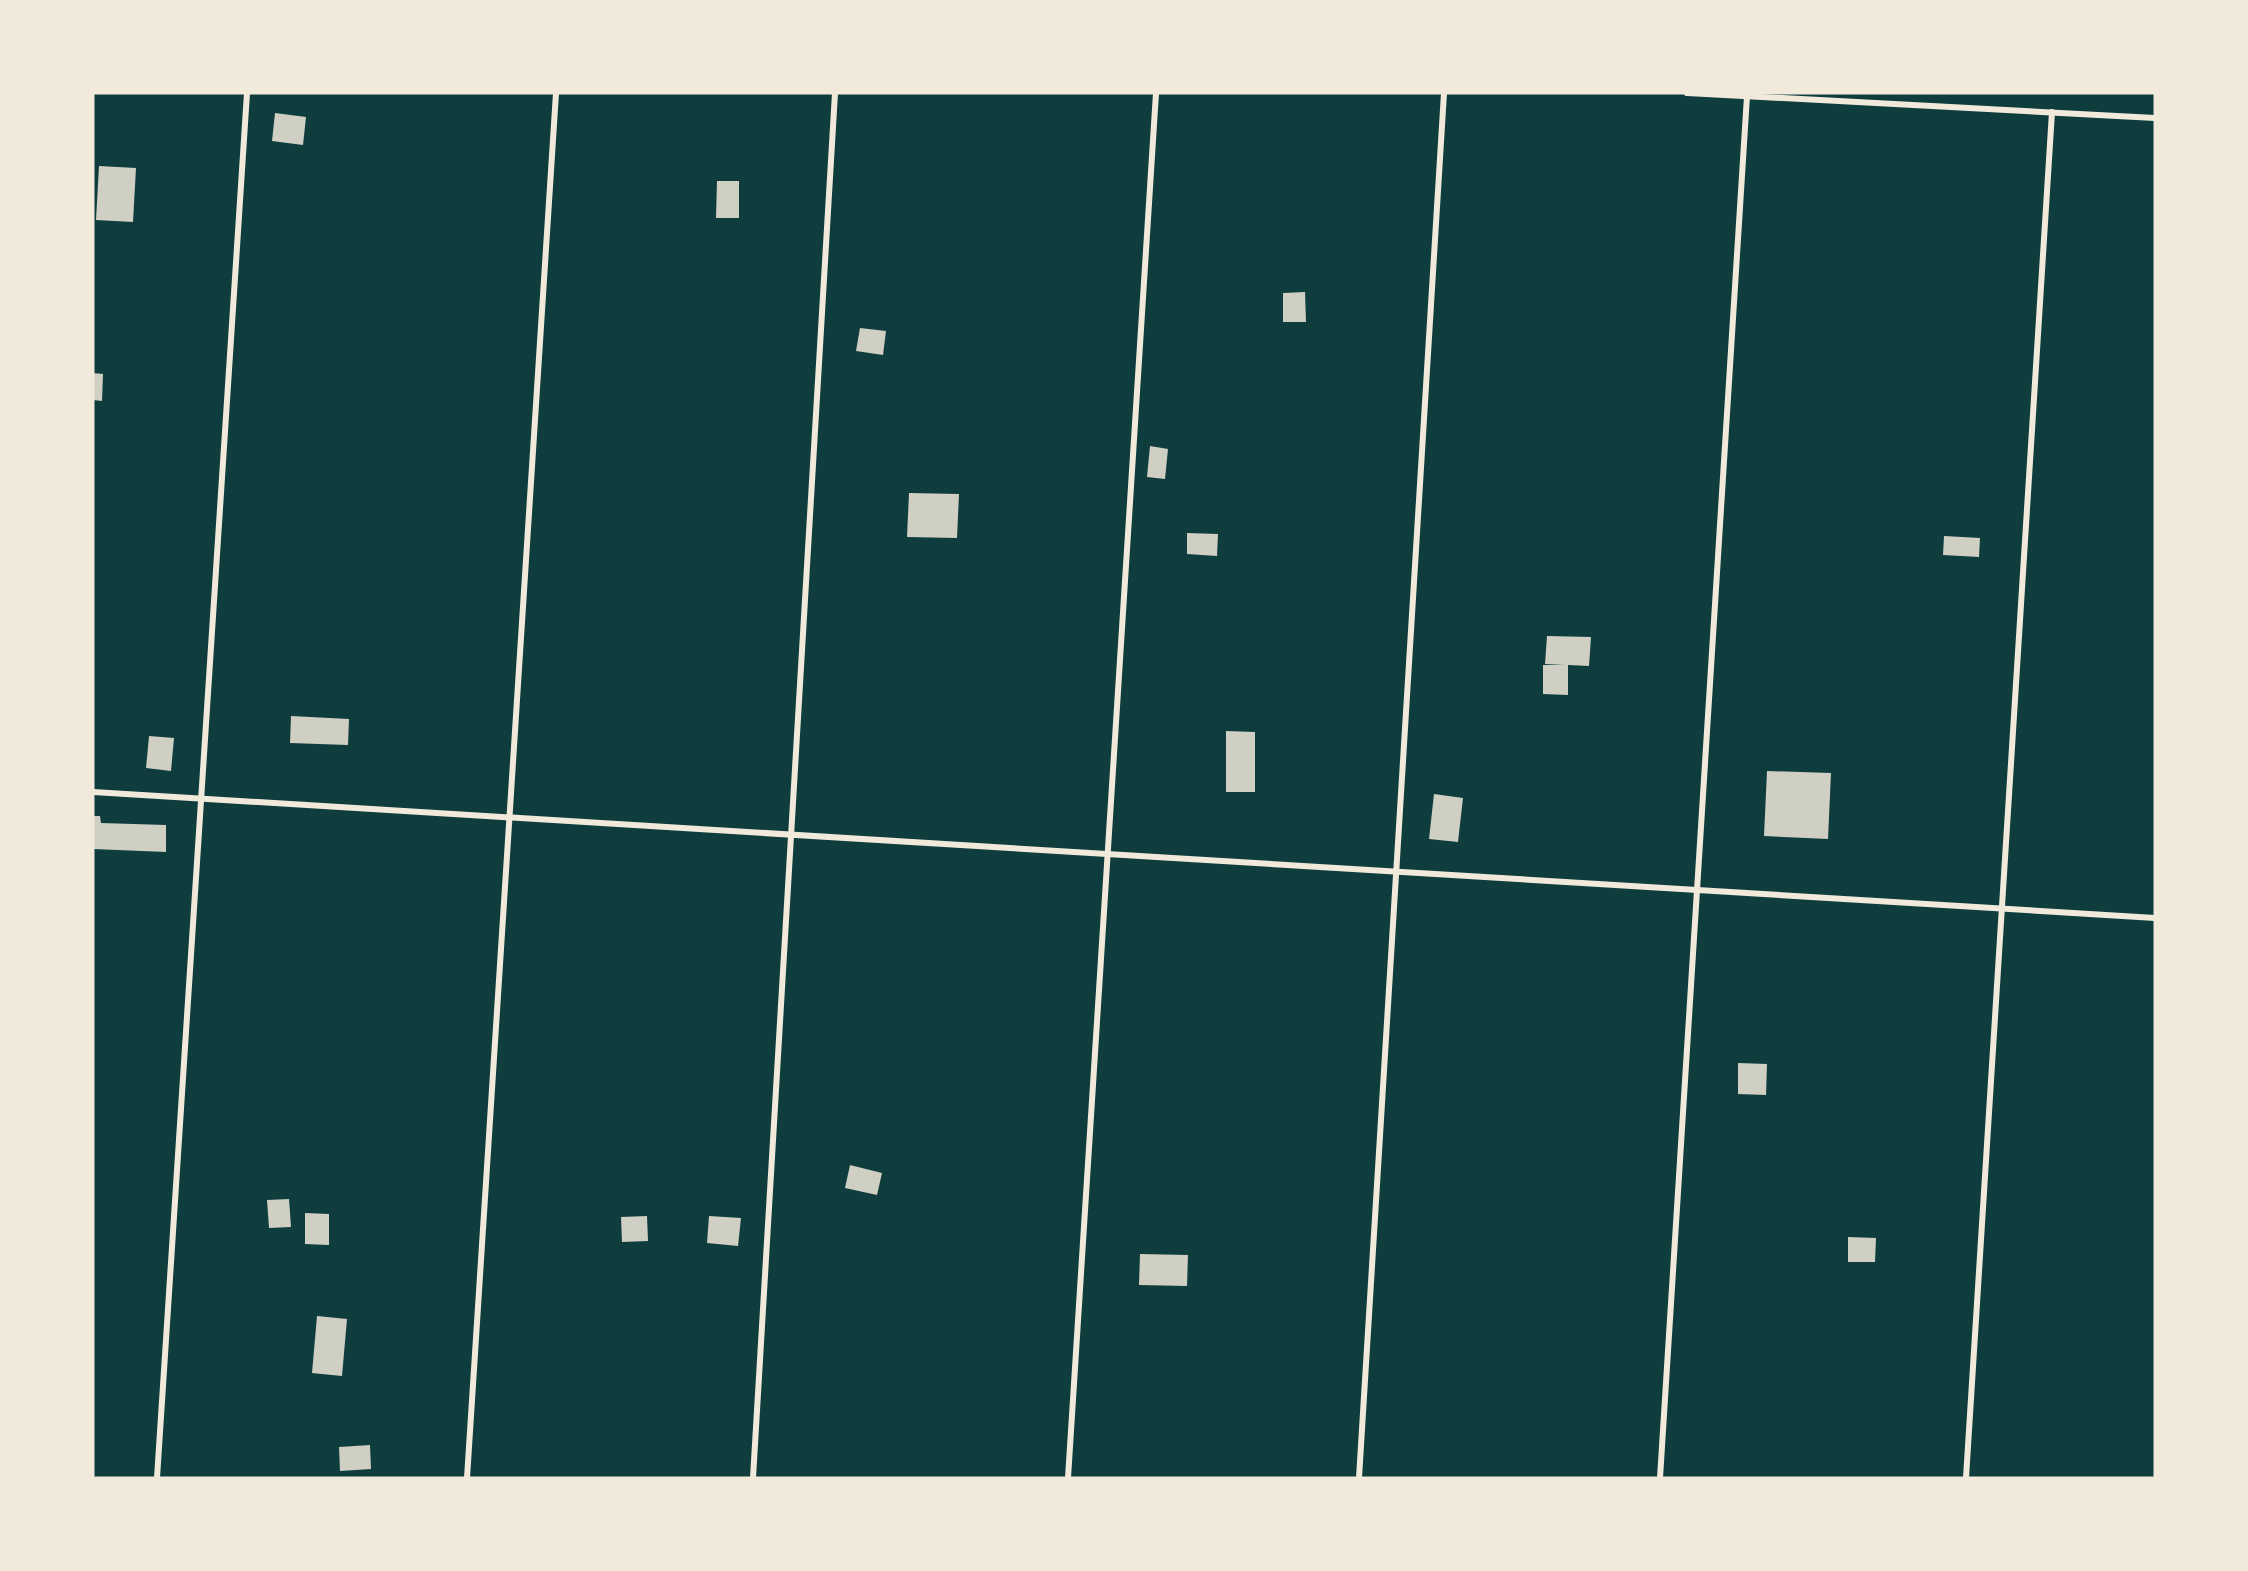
<svg xmlns="http://www.w3.org/2000/svg" width="2248" height="1571" font-family="'Space Grotesk',sans-serif">
<rect width="100%" height="100%" fill="#0f3d3e"/>
<!-- building -->
<g fill="#cfcfc3">
<path d="M275,113L306,117L303,145L272,141Z"/>
<path d="M99,166L136,168L133,222L96,220Z"/>
<path d="M717,181H739V218H716Z"/>
<path d="M1305,292L1306,322H1283V293Z"/>
<path d="M860,328L886,331L883,355L856,351Z"/>
<path d="M93,373L103,374L102,401L93,400Z"/>
<path d="M1150,446L1168,449L1165,479L1147,477Z"/>
<path d="M909,493L959,494L957,538L907,537Z"/>
<path d="M1187,533L1218,534L1217,556L1187,554Z"/>
<path d="M1944,536L1980,538L1979,557L1943,555Z"/>
<path d="M1547,636L1591,637L1589,666L1568,665V695L1543,694V665H1564L1545,664Z"/>
<path d="M291,716L349,719L348,745L290,743Z"/>
<path d="M1226,731L1255,732V792H1226Z"/>
<path d="M149,736L174,738L171,771L146,768Z"/>
<path d="M1767,771L1831,773L1828,839L1764,836Z"/>
<path d="M1434,794L1463,798L1458,842L1429,839Z"/>
<path d="M93,816H100L101,823L166,825V852L93,849Z"/>
<path d="M1738,1063L1767,1064L1766,1095L1738,1094Z"/>
<path d="M850,1165L882,1173L877,1195L845,1188Z"/>
<path d="M289,1199L291,1227L269,1228L267,1200Z"/>
<path d="M305,1213L329,1214V1245L305,1244Z"/>
<path d="M647,1216L648,1241L622,1242L621,1217Z"/>
<path d="M709,1216L741,1218L738,1246L707,1243Z"/>
<path d="M1848,1237L1876,1238L1875,1262H1848Z"/>
<path d="M1140,1254L1188,1255L1187,1286L1139,1285Z"/>
<path d="M317,1316L347,1319L342,1376L312,1373Z"/>
<path d="M370,1445L371,1469L340,1471L339,1447Z"/>
</g>
<g fill="none" stroke-linecap="round" stroke-linejoin="round">
<!-- minor -->
<g stroke="#f1e9da" stroke-width="6">
<path d="M1687,93L2155,118"/>
<path d="M93,792L2155,918"/>
<path d="M157,1478L247,93"/>
<path d="M467,1478L556,93"/>
<path d="M753,1478L835,93"/>
<path d="M1068,1478L1156,93"/>
<path d="M1359,1478L1444,93"/>
<path d="M1660,1478L1747,96"/>
<path d="M1966,1478L2052,112"/>
</g>
</g>
<!-- border -->
<rect width="2248" height="1571" fill="none" stroke="#f1e9da" stroke-width="189"/>
</svg>
